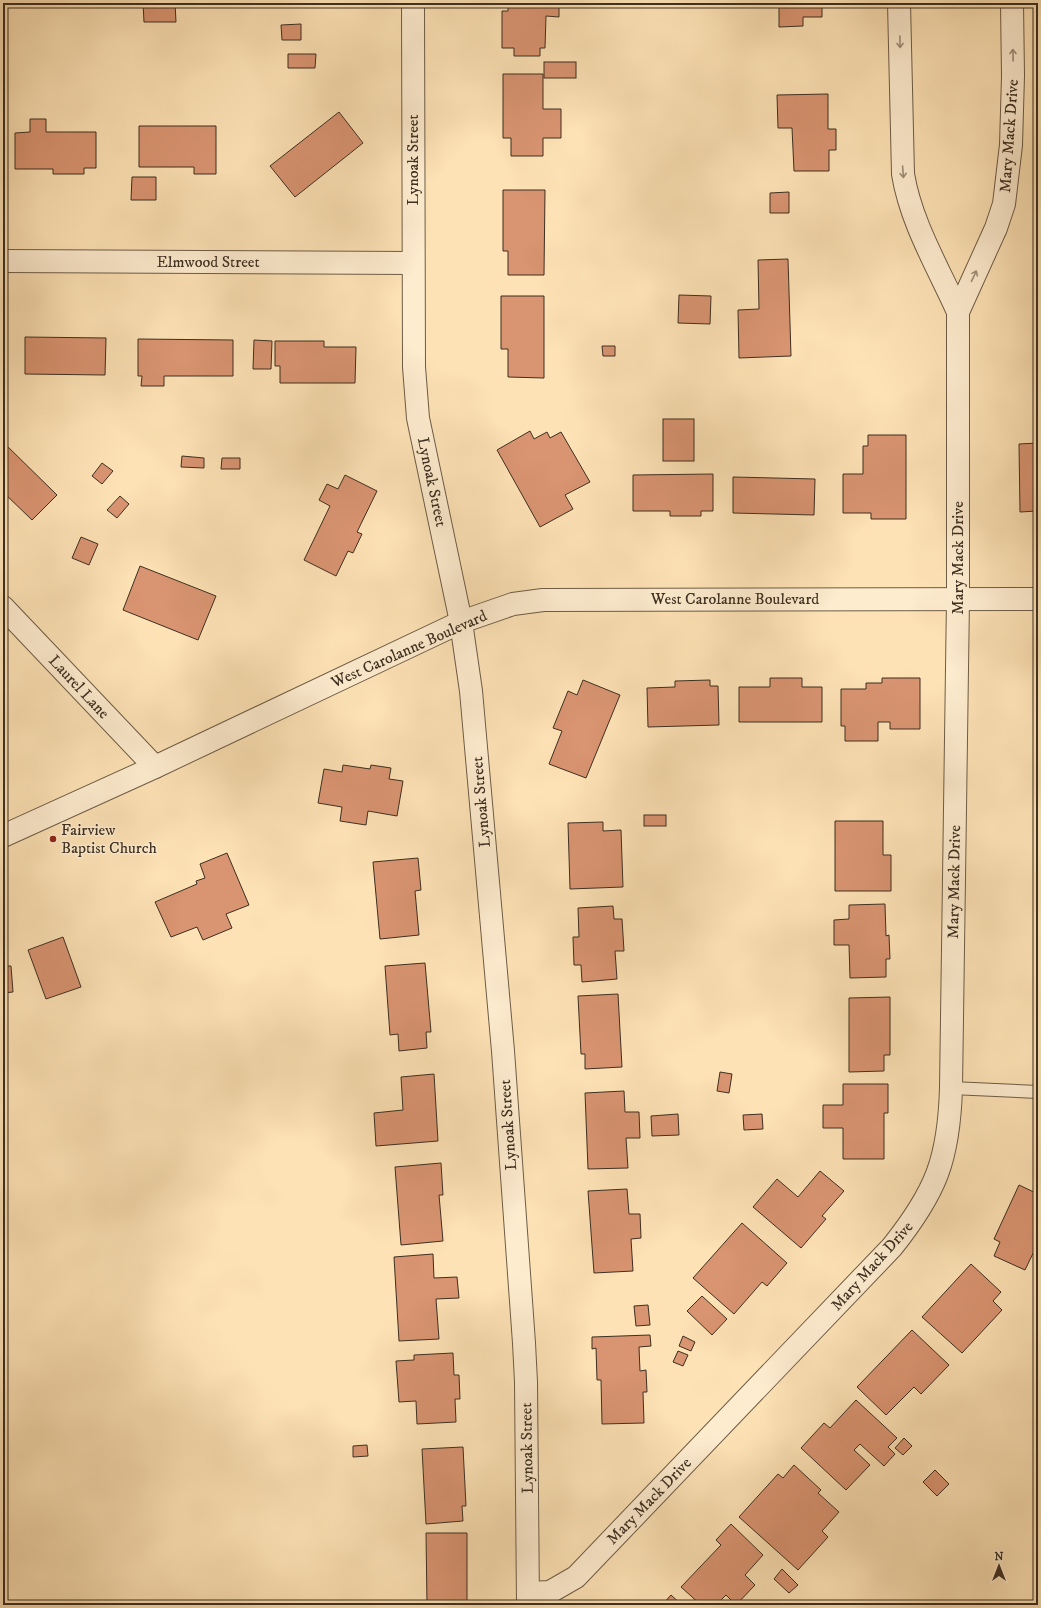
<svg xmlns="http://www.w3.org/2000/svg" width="1041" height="1608" font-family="'IM FELL DW Pica',serif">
<rect width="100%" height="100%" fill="#fde2b5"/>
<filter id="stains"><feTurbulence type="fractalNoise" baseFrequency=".005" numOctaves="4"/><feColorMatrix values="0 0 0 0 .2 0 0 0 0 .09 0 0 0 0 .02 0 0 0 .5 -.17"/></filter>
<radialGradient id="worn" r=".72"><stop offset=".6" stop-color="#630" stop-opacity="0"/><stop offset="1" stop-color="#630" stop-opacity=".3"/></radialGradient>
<!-- building -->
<g fill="#d99471" stroke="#3d2f21">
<path d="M143,3H175L176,22H144Z"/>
<path d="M508,3H559V17L546,16L545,48H540V56H514V48H502V11H508Z"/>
<path d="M779,3H822V17H803V26L779,27Z"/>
<path d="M301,24V40H282L281,25Z"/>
<path d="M288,54H316L315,68H288Z"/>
<rect x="544" y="62" width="32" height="16"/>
<path d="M503,74H543V109H561V138H543V156H511V138H503Z"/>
<path d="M828,94V129H836V150H829V171H794L792,128H778L777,95Z"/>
<path d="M339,112L363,143L295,197L270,166Z"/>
<path d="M30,119H46V132H96V168H84V174H53V169H15V133L30,132Z"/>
<path d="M139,126H216V174H194V167H139Z"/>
<path d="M132,177H156V200H131Z"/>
<path d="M503,190H545L544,275H508V251H503Z"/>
<path d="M789,192V213H770V193Z"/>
<path d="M788,259L791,356L739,358L738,310L759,309L758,260Z"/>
<path d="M679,295L711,296L710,324L678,323Z"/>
<path d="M501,296H544V378L508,377V349H501Z"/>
<path d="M25,337L106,338L105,375L25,374Z"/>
<path d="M138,339L233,340V376H164V386H141L142,376H138Z"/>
<path d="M254,340L272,341L271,369H253Z"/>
<path d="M275,341H324V347H356L355,383H280V366H275Z"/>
<path d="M602,346H615V356H603Z"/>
<rect x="663" y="419" width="31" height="42"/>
<path d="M530,431L534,439L547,432L550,438L561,432L590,482L565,495L573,509L540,527L497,450Z"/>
<path d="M868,435H906V519H871V513H843V474H863V446H868Z"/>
<path d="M3,442L57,495L32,520L3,492Z"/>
<path d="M1038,443V511L1020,512L1019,444Z"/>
<path d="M182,456L204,458V468L181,467Z"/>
<path d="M222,458H240V469H221Z"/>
<path d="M102,463L113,471L102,484L92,476Z"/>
<path d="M713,474V511H701V516H670V511H633V475Z"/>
<path d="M345,475L377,491L357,532L362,534L353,553L348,551L336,576L304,560L330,506L319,500L327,484L338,489Z"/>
<path d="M733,477L815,479L814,515L733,513Z"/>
<path d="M120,496L129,504L117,518L107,510Z"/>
<path d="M81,537L98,544L89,565L72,558Z"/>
<path d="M140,566L216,596L198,640L123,610Z"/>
<path d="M770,678H802V687H822V722H739V687H770Z"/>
<path d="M882,678H920V729H890V722H878V741H845V726H841V689H866V683H882Z"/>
<path d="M583,680L620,695L586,778L549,764L562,731L553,728L568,691L577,695Z"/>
<path d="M710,680V686H718L719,725L648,727L647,688L675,687V681Z"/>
<path d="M343,765L370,769L371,765L391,768L389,779L403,781L397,816L368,811L366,825L340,821L342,807L318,803L324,769L342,772Z"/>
<rect x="644" y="815" width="22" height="11"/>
<path d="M835,821H883V855H891V891H835Z"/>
<path d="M603,822V831L621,830L623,887L570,889L568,823Z"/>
<path d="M227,853L249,905L226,914L232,928L203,940L197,927L171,937L155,902L197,884L196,881L205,878L200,864Z"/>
<path d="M418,858L421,890L415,891L419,935L380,939L373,862Z"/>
<path d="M885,904L886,936L889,935L890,959H886V977L850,978L849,945H834V920L849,919V905Z"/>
<path d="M613,906L614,919H622L624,951H615L617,979L582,982L581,965H574L573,937H579L578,908Z"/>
<path d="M63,937L81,987L46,999L28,950Z"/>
<path d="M425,963L431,1032H426L427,1048L399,1051L398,1034L390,1035L385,966Z"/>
<path d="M3,966H11L13,992L3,993Z"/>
<path d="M618,994L622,1067L585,1069V1054H581L578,996Z"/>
<path d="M890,997V1055H884V1071L849,1072V998Z"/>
<path d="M720,1072L732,1074L729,1093L717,1091Z"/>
<path d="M434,1074L438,1141L376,1146L374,1113L403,1110L401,1077Z"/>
<path d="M843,1084H888V1113H884V1159H843V1128H823V1105H843Z"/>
<path d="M624,1091L625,1112H639L640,1138H626L628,1168L588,1169L585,1093Z"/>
<path d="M678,1114L679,1135L652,1136L651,1116Z"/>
<path d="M762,1114L763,1129L744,1130L743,1115Z"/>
<path d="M441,1163L443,1195H439L443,1241L401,1245L395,1167Z"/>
<path d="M820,1171L844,1191L822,1216L826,1219L801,1248L753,1207L777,1179L798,1197Z"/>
<path d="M1019,1185L1038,1194V1243L1025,1270L994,1256L1000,1242L994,1239Z"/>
<path d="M627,1189L629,1214H640L641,1238L631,1239L633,1271L594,1273L588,1191Z"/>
<path d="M742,1223L787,1263L767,1286L762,1282L734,1314L693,1278Z"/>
<path d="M433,1254L434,1278L457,1277L459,1298L436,1299L439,1339L399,1341L394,1257Z"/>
<path d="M971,1264L1001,1292L993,1301L1002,1310L962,1353L922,1317Z"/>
<path d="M702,1296L727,1319L712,1335L687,1311Z"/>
<path d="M648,1305L650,1325L636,1326L634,1306Z"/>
<path d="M912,1330L949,1365L921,1394L914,1387L886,1415L857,1387Z"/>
<path d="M650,1335L651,1346L639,1347L640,1371L646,1370L647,1392H643L644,1423L602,1424L601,1380H597L596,1348L592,1349V1337Z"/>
<path d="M683,1336L695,1342L691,1351L679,1346Z"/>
<path d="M678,1351L688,1355L683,1366L673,1362Z"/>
<path d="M453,1353L454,1375H459L460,1399H455L456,1422L417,1424L416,1401L399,1402L396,1361L414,1360V1355Z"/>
<path d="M856,1400L897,1438L888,1447L895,1454L884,1466L860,1444L854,1450L870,1465L846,1490L801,1448L824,1423L830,1428Z"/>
<path d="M904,1438L912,1446L903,1455L895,1448Z"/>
<path d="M367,1445L368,1456L353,1457V1446Z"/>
<path d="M463,1447L466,1506H462L463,1521L426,1524L422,1449Z"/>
<path d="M794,1465L821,1490L818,1493L839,1512L822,1531L828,1537L798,1570L739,1517L778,1474L783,1478Z"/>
<path d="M935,1470L949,1484L937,1496L923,1482Z"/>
<path d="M731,1524L763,1555L745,1575L755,1585L736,1605L726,1595L716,1605H701L681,1587L721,1545L716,1540Z"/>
<path d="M426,1533H467V1605H427Z"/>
<path d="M782,1569L798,1585L789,1593L774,1579Z"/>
<path d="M671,1595L682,1605H662Z"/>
</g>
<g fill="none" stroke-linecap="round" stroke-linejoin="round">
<defs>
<path id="service" d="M951,1088L1038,1092"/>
<g id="minor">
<path d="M413,3L414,367L418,418L461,622L471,691L503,1051L524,1343L526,1382L528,1605"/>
<path d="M899,3L903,174C911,223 938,267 958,312"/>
<path d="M3,261L413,263"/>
<path d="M3,607L155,767"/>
<path d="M3,836L155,767L461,622L513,604L543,600L1038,599"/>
<path d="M528,1593L550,1592L576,1577L892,1247C936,1192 949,1159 951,1088L958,599V312L996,228L1004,204L1011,145L1013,76L1012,3"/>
</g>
</defs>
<!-- service casing -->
<use href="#service" stroke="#6d5c46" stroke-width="14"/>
<!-- minor casing -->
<use href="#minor" stroke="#6d5c46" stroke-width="24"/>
<!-- service -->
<use href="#service" stroke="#feeccf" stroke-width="12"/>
<!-- minor -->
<use href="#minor" stroke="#feeccf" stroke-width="22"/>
</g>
<!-- one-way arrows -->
<defs><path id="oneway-shaft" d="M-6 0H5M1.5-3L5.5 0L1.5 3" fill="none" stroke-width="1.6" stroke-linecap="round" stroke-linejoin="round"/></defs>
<g stroke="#9e8e78">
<use href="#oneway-shaft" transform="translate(900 42) rotate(89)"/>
<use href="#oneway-shaft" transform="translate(1013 55) rotate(-91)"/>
<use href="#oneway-shaft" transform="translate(903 172) rotate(86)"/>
<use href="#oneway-shaft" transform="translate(974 276) rotate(-65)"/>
</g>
<!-- markers -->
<circle fill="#8f2418" stroke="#feeccf" stroke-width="1.5" cx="53" cy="839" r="4"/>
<g text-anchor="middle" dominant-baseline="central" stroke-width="3" stroke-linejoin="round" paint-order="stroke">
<!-- street labels -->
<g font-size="16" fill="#3d2f21" stroke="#feeccf">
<text transform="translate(1009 136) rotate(-86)">Mary Mack Drive</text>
<text transform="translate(413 160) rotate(-90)">Lynoak Street</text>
<text x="208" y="262">Elmwood Street</text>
<text transform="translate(432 482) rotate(78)">Lynoak Street</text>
<text transform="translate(958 558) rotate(-90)">Mary Mack Drive</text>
<text x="735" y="599">West Carolanne Boulevard</text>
<text transform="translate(409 649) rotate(-24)">West Carolanne Boulevard</text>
<text transform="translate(79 687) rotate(47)">Laurel Lane</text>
<text transform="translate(481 802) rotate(-95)">Lynoak Street</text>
<text transform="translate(954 882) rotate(-89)">Mary Mack Drive</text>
<text transform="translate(508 1125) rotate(-94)">Lynoak Street</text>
<text transform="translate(872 1266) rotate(-48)">Mary Mack Drive</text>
<text transform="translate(527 1448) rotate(-91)">Lynoak Street</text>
<text transform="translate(649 1501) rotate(-46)">Mary Mack Drive</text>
</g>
<!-- poi labels -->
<g font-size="16" fill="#3d2f21" stroke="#feeccf" text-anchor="start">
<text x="61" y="830">Fairview<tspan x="61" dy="18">Baptist Church</tspan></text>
</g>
</g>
<!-- margin -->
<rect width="1041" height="1608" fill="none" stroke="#fde2b5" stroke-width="16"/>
<rect x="4" y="4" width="1033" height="1600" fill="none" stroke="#3d2f21" stroke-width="2"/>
<rect x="8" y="8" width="1025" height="1592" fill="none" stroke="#3d2f21"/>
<!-- north arrow -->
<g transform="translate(999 1566)" stroke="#feeccf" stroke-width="3" paint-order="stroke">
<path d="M0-3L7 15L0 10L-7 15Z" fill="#3d2f21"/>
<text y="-6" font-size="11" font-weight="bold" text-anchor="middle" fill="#3d2f21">N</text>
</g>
<rect width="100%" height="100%" filter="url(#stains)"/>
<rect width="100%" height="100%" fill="url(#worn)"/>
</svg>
